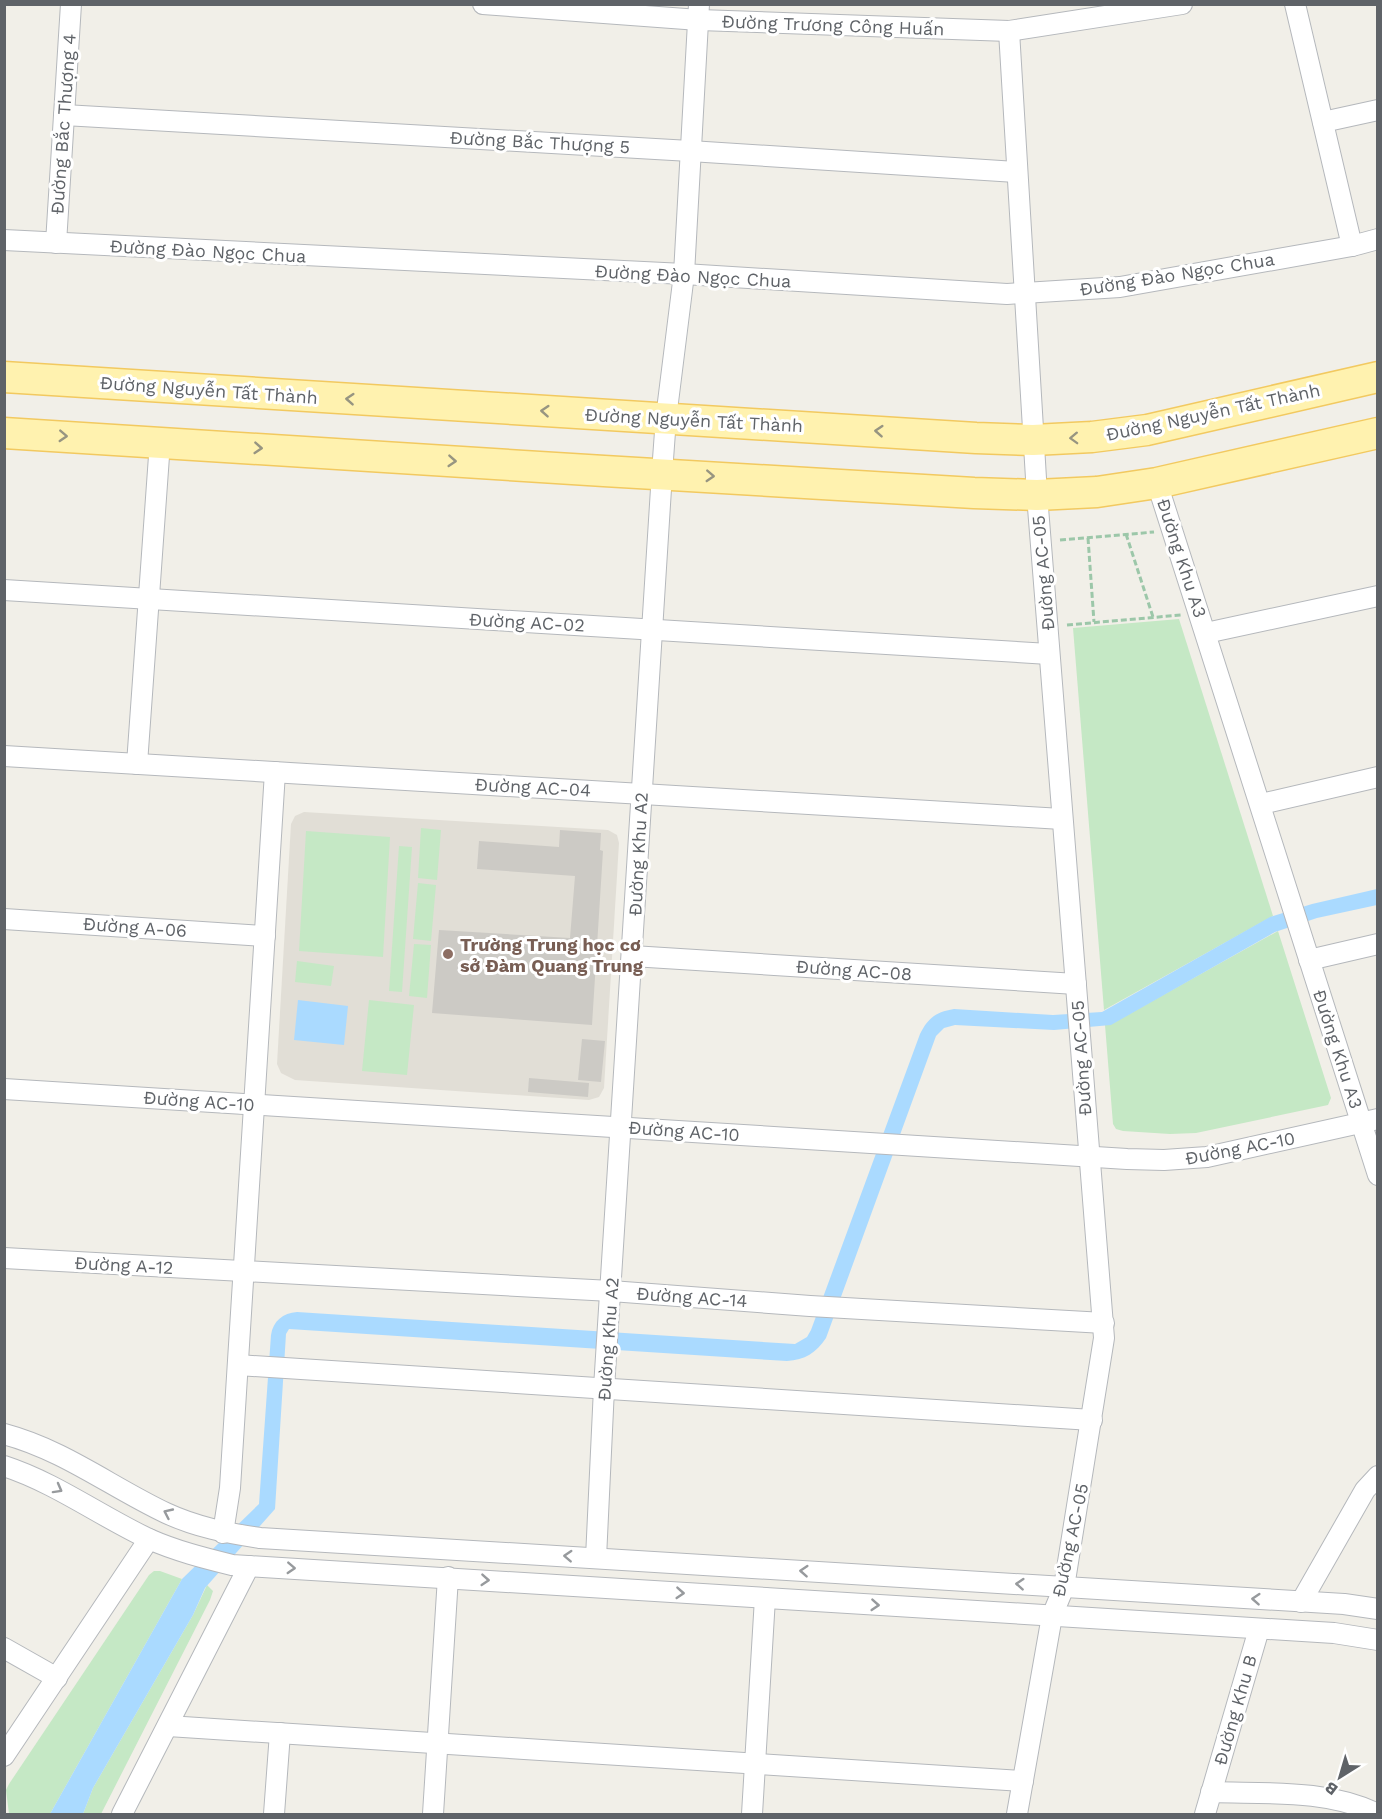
<svg xmlns="http://www.w3.org/2000/svg" width="1382" height="1819" font-family="'Work Sans',sans-serif">
<rect width="100%" height="100%" fill="#f1efe8"/>
<!-- education -->
<path fill="#e1ded6" d="M304,812L608,830L617,835L619,843L604,1088L599,1097L589,1100L295,1080L281,1073L277,1064L291,824L295,816Z"/>
<!-- green -->
<g fill="#c5e8c5">
<path d="M1179,619L1273,916L1104,1010L1073,628Z"/>
<path d="M421,828L441,830L437,880L418,878Z"/>
<path d="M306,831L390,837L383,957L299,951Z"/>
<path d="M399,846L412,847L402,992L389,991Z"/>
<path d="M418,883L436,885L431,941L413,939Z"/>
<path d="M1278,931L1331,1098L1328,1105L1196,1133L1170,1134L1123,1131L1116,1129L1113,1124L1105,1025L1111,1024Z"/>
<path d="M414,944L431,945L427,998L409,996Z"/>
<path d="M297,961L334,966L331,986L295,982Z"/>
<path d="M369,1000L414,1005L407,1075L362,1071Z"/>
<path d="M154,1571H160L182,1579L50,1814H9L6,1790L9,1784L149,1575Z"/>
<path d="M207,1585L213,1591L210,1600L101,1814H83L93,1788L193,1615Z"/>
</g>
<!-- water -->
<g fill="#aadaff">
<path d="M1377,889V905L1317,918L1275,932L1111,1025L1054,1030L955,1025L944,1028L936,1036L826,1338C816,1353 805,1360 787,1361L289,1329L286,1334L275,1509L205,1588L193,1615L93,1788L83,1814H50L182,1579L259,1504L271,1335C273,1321 283,1313 297,1312L795,1344L807,1337L811,1330L920,1034C928,1018 936,1012 954,1009L1053,1015L1102,1012L1270,917L1312,904Z"/>
<path d="M298,1000L348,1006L344,1045L294,1040Z"/>
</g>
<!-- building -->
<g fill="#cccac5">
<path d="M560,830L601,833L600,850L603,851L592,1025L432,1013L439,930L570,938L575,876L477,869L479,841L559,847Z"/>
<path d="M582,1039L605,1041L601,1082L578,1080Z"/>
<path d="M529,1078L589,1083L588,1097L528,1092Z"/>
</g>
<g fill="none" stroke-linecap="round" stroke-linejoin="round">
<defs>
<g id="street">
<path d="M483,4L699,20L1009,31L1182,4"/>
<path d="M1295,4L1352,246"/>
<path d="M1009,31L1037,495L1104,1338L1064,1587L1052,1616L1017,1814"/>
<path d="M64,115L690,151L1016,172"/>
<path d="M1323,122L1378,110"/>
<path d="M4,240L684,274L1007,294L1120,287L1352,246L1378,239"/>
<path d="M56,243L71,4"/>
<path d="M1157,483L1378,1175"/>
<path d="M4,590L1049,654"/>
<path d="M1206,633L1378,596"/>
<path d="M4,756L1062,819"/>
<path d="M137,764L160,442"/>
<path d="M1261,804L1378,777"/>
<path d="M4,919L265,936"/>
<path d="M632,956L1076,984"/>
<path d="M1309,960L1378,944"/>
<path d="M4,1089L1127,1159L1164,1160L1207,1157L1378,1119"/>
<path d="M4,1258L611,1291L810,1306L1104,1323"/>
<path d="M238,1365L1092,1420"/>
<path d="M4,1434C64,1450 111,1487 166,1513C196,1527 227,1533 260,1538L1344,1604L1378,1609"/>
<path d="M4,1466C56,1483 100,1516 149,1539C176,1551 204,1558 232,1565L1334,1633L1378,1640"/>
<path d="M223,1533L230,1488L275,772"/>
<path d="M596,1558L604,1388L662,473L666,418L684,274L699,4"/>
<path d="M1301,1602L1365,1490L1378,1476"/>
<path d="M4,1648L57,1678"/>
<path d="M168,1726L1023,1781"/>
<path d="M4,1756L149,1539"/>
<path d="M1211,1792C1266,1794 1327,1789 1378,1814"/>
<path d="M122,1814L249,1566"/>
<path d="M274,1814L280,1733"/>
<path d="M433,1814L448,1577"/>
<path d="M752,1814L765,1598"/>
<path d="M1205,1814L1259,1629"/>
</g>
<g id="primary">
<path d="M4,377L976,438L1033,440L1092,437L1147,430L1378,377"/>
<path d="M4,433L604,471L974,493L1037,495L1097,492L1157,483L1378,433"/>
</g>
</defs>
<!-- street casing -->
<use href="#street" stroke="#b5b8bc" stroke-width="22"/>
<!-- primary casing -->
<use href="#primary" stroke="#f2c960" stroke-width="33"/>
<!-- path -->
<g stroke="#9cc7a9" stroke-width="3" stroke-dasharray="6 3" stroke-linecap="butt">
<path d="M1126,534L1153,617"/>
<path d="M1088,538L1094,622"/>
<path d="M1060,540L1154,532"/>
<path d="M1067,625L1181,615"/>
</g>
<!-- street -->
<use href="#street" stroke="#fff" stroke-width="20"/>
<!-- primary -->
<use href="#primary" stroke="#fff2af" stroke-width="30"/>
</g>
<!-- one-way arrows -->
<defs><path id="oneway-chevron" d="M-2-3.5L2.5 0L-2 3.5" fill="none" stroke-width="1.6" stroke-linecap="round" stroke-linejoin="round" transform="scale(1.5)"/></defs>
<g stroke="#979581">
<use href="#oneway-chevron" transform="translate(350 399) rotate(-176)"/>
<use href="#oneway-chevron" transform="translate(545 411) rotate(-176)"/>
<use href="#oneway-chevron" transform="translate(879 431) rotate(-176)"/>
<use href="#oneway-chevron" transform="translate(63 436) rotate(3)"/>
<use href="#oneway-chevron" transform="translate(1074 438) rotate(178)"/>
<use href="#oneway-chevron" transform="translate(258 448) rotate(4)"/>
<use href="#oneway-chevron" transform="translate(452 461) rotate(4)"/>
<use href="#oneway-chevron" transform="translate(710 476) rotate(3)"/>
</g>
<g stroke="#979a9d">
<use href="#oneway-chevron" transform="translate(58 1489) rotate(29)"/>
<use href="#oneway-chevron" transform="translate(168 1513) rotate(-155)"/>
<use href="#oneway-chevron" transform="translate(568 1556) rotate(-177)"/>
<use href="#oneway-chevron" transform="translate(291 1568) rotate(3)"/>
<use href="#oneway-chevron" transform="translate(804 1571) rotate(-176)"/>
<use href="#oneway-chevron" transform="translate(485 1580) rotate(4)"/>
<use href="#oneway-chevron" transform="translate(1020 1584) rotate(-176)"/>
<use href="#oneway-chevron" transform="translate(680 1593) rotate(4)"/>
<use href="#oneway-chevron" transform="translate(1256 1599) rotate(-176)"/>
<use href="#oneway-chevron" transform="translate(875 1605) rotate(4)"/>
</g>
<!-- markers -->
<circle fill="#8d6e63" stroke="#fff" stroke-width="2" cx="448" cy="954" r="6"/>
<g text-anchor="middle" dominant-baseline="central" stroke-width="6" stroke-linejoin="round" paint-order="stroke">
<!-- street labels -->
<g font-size="18" fill="#5f6368" stroke="#fff">
<text transform="translate(833 25) rotate(2)">Đường Trương Công Huấn</text>
<text transform="translate(63 124) rotate(-86)">Đường Bắc Thượng 4</text>
<text transform="translate(540 142) rotate(3)">Đường Bắc Thượng 5</text>
<text transform="translate(208 251) rotate(3)">Đường Đào Ngọc Chua</text>
<text transform="translate(1177 274) rotate(-9)">Đường Đào Ngọc Chua</text>
<text transform="translate(693 276) rotate(3)">Đường Đào Ngọc Chua</text>
<text transform="translate(209 390) rotate(4)">Đường Nguyễn Tất Thành</text>
<text transform="translate(1213 412) rotate(-12)">Đường Nguyễn Tất Thành</text>
<text transform="translate(694 420) rotate(3)">Đường Nguyễn Tất Thành</text>
<text transform="translate(1182 558) rotate(72)">Đường Khu A3</text>
<text transform="translate(1043 573) rotate(-95)">Đường AC-05</text>
<text transform="translate(527 622) rotate(3)">Đường AC-02</text>
<text transform="translate(533 787) rotate(3)">Đường AC-04</text>
<text transform="translate(638 854) rotate(-87)">Đường Khu A2</text>
<text transform="translate(135 927) rotate(4)">Đường A-06</text>
<text transform="translate(854 970) rotate(4)">Đường AC-08</text>
<text transform="translate(1338 1049) rotate(72)">Đường Khu A3</text>
<text transform="translate(1081 1058) rotate(-94)">Đường AC-05</text>
<text transform="translate(199 1101) rotate(4)">Đường AC-10</text>
<text transform="translate(684 1131) rotate(4)">Đường AC-10</text>
<text transform="translate(1240 1148) rotate(-11)">Đường AC-10</text>
<text transform="translate(124 1265) rotate(3)">Đường A-12</text>
<text transform="translate(692 1297) rotate(4)">Đường AC-14</text>
<text transform="translate(608 1339) rotate(-86)">Đường Khu A2</text>
<text transform="translate(1070 1540) rotate(-78)">Đường AC-05</text>
<text transform="translate(1235 1710) rotate(-74)">Đường Khu B</text>
</g>
<!-- education labels -->
<g font-size="18" font-weight="bold" fill="#785e54" stroke="#fff" text-anchor="start">
<text x="460" y="944">Trường Trung học cơ<tspan x="460" dy="21">sở Đàm Quang Trung</tspan></text>
</g>
</g>
<!-- border -->
<rect width="1382" height="1819" fill="none" stroke="#5f6368" stroke-width="12"/>
<!-- north arrow -->
<g transform="translate(1340 1777) rotate(217)" stroke="#ffffff" stroke-width="4.5" paint-order="stroke">
<path d="M0-4.5L10 22L0 15L-10 22Z" fill="#5f6368"/>
<text y="-9" font-size="16" font-weight="bold" text-anchor="middle" fill="#5f6368">B</text>
</g>
</svg>
